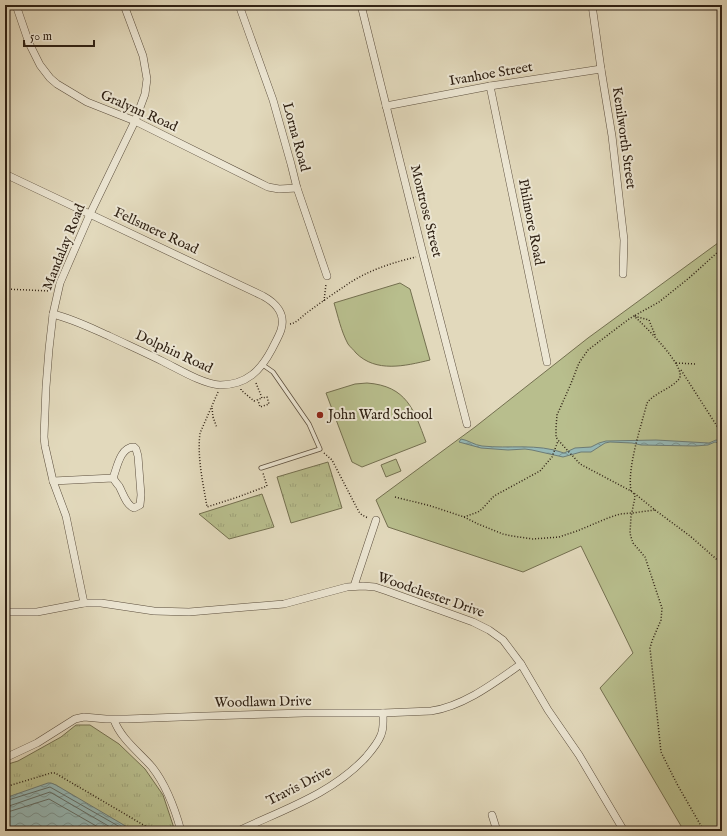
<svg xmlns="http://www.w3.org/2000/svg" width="727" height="836" font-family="'IM FELL English',serif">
<defs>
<pattern id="park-tufts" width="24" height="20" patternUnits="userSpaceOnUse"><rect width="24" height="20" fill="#b8be8d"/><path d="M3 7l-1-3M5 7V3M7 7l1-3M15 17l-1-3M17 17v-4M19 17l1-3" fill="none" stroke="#9ea379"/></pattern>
<pattern id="water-waves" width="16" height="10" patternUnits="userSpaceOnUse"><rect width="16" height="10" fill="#96b9b7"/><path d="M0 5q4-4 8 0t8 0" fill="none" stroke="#7b9694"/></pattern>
</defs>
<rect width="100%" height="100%" fill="#e2d9bc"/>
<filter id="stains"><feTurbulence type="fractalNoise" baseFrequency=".005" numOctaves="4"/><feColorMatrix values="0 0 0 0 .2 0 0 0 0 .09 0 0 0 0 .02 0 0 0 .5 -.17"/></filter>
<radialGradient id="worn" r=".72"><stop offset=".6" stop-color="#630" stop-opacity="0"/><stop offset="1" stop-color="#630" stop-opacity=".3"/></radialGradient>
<!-- grass -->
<g fill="#b8be8d" stroke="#747050">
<path d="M722,240V831H684L600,688L633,653L581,546L523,572L388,527L376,500L475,427L588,338Z"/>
<path d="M400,283L410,289L430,360C405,366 376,373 356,353C354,350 350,347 348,344C341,331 338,316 334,303Z"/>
<path d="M367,383C407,386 414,410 426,442L362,467L352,462L326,393L355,384Z"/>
<path d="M396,459L401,471L386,477L381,465Z"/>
</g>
<!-- park -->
<g fill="url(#park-tufts)" stroke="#747050">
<path d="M328,462L342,508L291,523L277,477Z"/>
<path d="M262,494L274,527L229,539L199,514Z"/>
<path d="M76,725H90L119,744L145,769L163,795L175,831H5V765L18,761L61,737Z"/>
</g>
<!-- water -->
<g fill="url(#water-waves)" stroke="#6d7c76">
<path d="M461,439C468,440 474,445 482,446C509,449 537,443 564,453L575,448L591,447L599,443L606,441L656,440L709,443L716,440L722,441V444L715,442L708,445L695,446L641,445L632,443L610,442L605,443L591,452H581L563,457L532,450L525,449L508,450L481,448L459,442Z"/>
<path d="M48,783H51L56,785L134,831H5V798Z"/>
</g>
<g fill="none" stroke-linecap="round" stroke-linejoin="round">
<!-- shore -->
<g stroke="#626d66" stroke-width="1">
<path d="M5,801L50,787L127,831"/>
<path d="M5,806H9L50,792L117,831"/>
<path d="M5,812L11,811L49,799L105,831"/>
</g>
<defs>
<path id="lane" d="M261,468L320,449L309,424L273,372L263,365"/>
<g id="street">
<path d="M16,5L29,43L40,65L50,78L57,84L87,102L135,121L268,187L279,189L297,188"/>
<path d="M239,5L273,100L291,164L297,188L327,276"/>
<path d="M361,5L424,258L467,424"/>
<path d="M592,5L601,69L612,136L624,240L623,274"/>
<path d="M490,86L547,362"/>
<path d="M386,106L490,86L601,69"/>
<path d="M5,174L263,296C276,303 286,314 281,330C279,336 275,343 272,349C261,370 247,385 220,385C203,384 180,370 164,362C146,353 128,345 109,336C91,328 73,319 53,314"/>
<path d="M53,481L113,478C115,481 117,484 119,486C123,493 126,505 134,508L140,505L141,495L138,456L136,449L134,447C120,447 117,468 113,478"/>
<path d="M354,586L376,520"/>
<path d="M84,603L66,516L53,481L45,446L44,437L46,387L49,349L53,314L60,283L90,214L135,121L145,94L147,79L143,56L124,5"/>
<path d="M5,612H37L84,603H101L154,611L189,612L284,604L347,587L363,586L375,587L387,591L473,622L489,630L503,640L521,664L548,710L579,755L624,831"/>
<path d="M114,720C121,739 139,752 152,767C167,786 175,809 181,831"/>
<path d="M5,758L37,743L75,719L84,717L106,719H127L207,716L304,713H383L431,711C464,706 494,683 521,664"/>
<path d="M492,815L497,831"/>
<path d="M238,831C282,810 332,794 366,757C372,750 378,743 381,735C384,728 383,721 383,713"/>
</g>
<path id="secondary" d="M5,6L7,5"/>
</defs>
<!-- lane casing -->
<use href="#lane" stroke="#5c4f3e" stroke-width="5"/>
<!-- street casing -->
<use href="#street" stroke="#5c4f3e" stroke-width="8"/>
<!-- secondary casing -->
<use href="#secondary" stroke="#2f2114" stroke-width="12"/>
<!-- path -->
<g stroke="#2f2114" stroke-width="1.5" stroke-dasharray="1 2" stroke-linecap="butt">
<path d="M718,253L722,257"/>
<path d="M5,289L50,291"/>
<path d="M324,301L326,284"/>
<path d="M290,324C297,323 302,316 308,312C320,303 333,294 345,286C366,271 391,263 416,257"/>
<path d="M655,335L649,320L634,316L659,302L689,278L718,252L722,250"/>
<path d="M676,363L696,364"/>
<path d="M681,370L722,434"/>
<path d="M256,383L262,398L267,397L269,404L260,407L258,400"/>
<path d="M241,389V390L254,401L262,398"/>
<path d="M218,392L200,433C197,457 203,483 207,507L238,497L267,486L263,473"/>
<path d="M212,408L213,417L217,428"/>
<path d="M324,453L332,460L359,512L362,515L368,518"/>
<path d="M631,491C627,467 641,427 647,403C654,393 671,389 679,379C688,368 643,324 634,316L629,319L588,350L579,363L570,386L557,415L556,428V437L558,440L580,464L631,491L634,494L635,497L631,517L630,533L631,537L633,543L645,557L662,608L661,620L652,641L650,648L661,752L677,784L704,831"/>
<path d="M395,497L431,506L464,517L478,524L503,534L512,536L533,539L559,537L577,531L608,518L620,514L632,513L655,510L634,493"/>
<path d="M655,510L690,536L722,564"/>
<path d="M464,517L478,512L482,509L494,496L540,471L552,457L558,441"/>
<path d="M5,787L51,773H55L147,827L150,831"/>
</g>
<!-- lane -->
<use href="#lane" stroke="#ece6d3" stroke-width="3.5"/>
<!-- street -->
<use href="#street" stroke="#ece6d3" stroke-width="7"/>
<!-- secondary -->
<use href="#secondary" stroke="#ece6d3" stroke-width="10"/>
</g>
<!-- markers -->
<circle fill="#8f2418" stroke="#ece6d3" stroke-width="1.5" cx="320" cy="415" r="4"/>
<g text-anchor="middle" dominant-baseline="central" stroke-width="4" stroke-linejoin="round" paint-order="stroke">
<!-- street labels -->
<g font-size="14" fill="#2f2114" stroke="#ece6d3">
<text transform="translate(491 74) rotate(-10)">Ivanhoe Street</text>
<text transform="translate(139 111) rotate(24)">Gralynn Road</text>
<text transform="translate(296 137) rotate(75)">Lorna Road</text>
<text transform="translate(624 138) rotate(82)">Kenilworth Street</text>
<text transform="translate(426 211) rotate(76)">Montrose Street</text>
<text transform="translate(531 222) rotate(79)">Philmore Road</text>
<text transform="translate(156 231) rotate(25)">Fellsmere Road</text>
<text transform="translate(64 247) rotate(-68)">Mandalay Road</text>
<text transform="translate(174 352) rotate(25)">Dolphin Road</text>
<text transform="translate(431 595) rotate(19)">Woodchester Drive</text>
<text transform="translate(263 702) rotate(-1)">Woodlawn Drive</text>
<text transform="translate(299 786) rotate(-27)">Travis Drive</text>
</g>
<!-- poi labels -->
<g font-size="14" fill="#2f2114" stroke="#ece6d3" text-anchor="start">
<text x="328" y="415">John Ward School</text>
</g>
</g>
<!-- margin -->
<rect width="727" height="836" fill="none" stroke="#e2d9bc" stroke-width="20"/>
<rect x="6" y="6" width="715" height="824" fill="none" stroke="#2f2114" stroke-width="2"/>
<rect x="10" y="10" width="707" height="816" fill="none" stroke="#2f2114"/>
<!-- scale -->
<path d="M24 40v6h70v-6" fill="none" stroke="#2f2114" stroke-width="2"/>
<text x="30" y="40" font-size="12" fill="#2f2114" stroke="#ece6d3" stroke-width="3" paint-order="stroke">50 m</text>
<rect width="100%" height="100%" filter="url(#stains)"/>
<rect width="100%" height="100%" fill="url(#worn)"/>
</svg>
